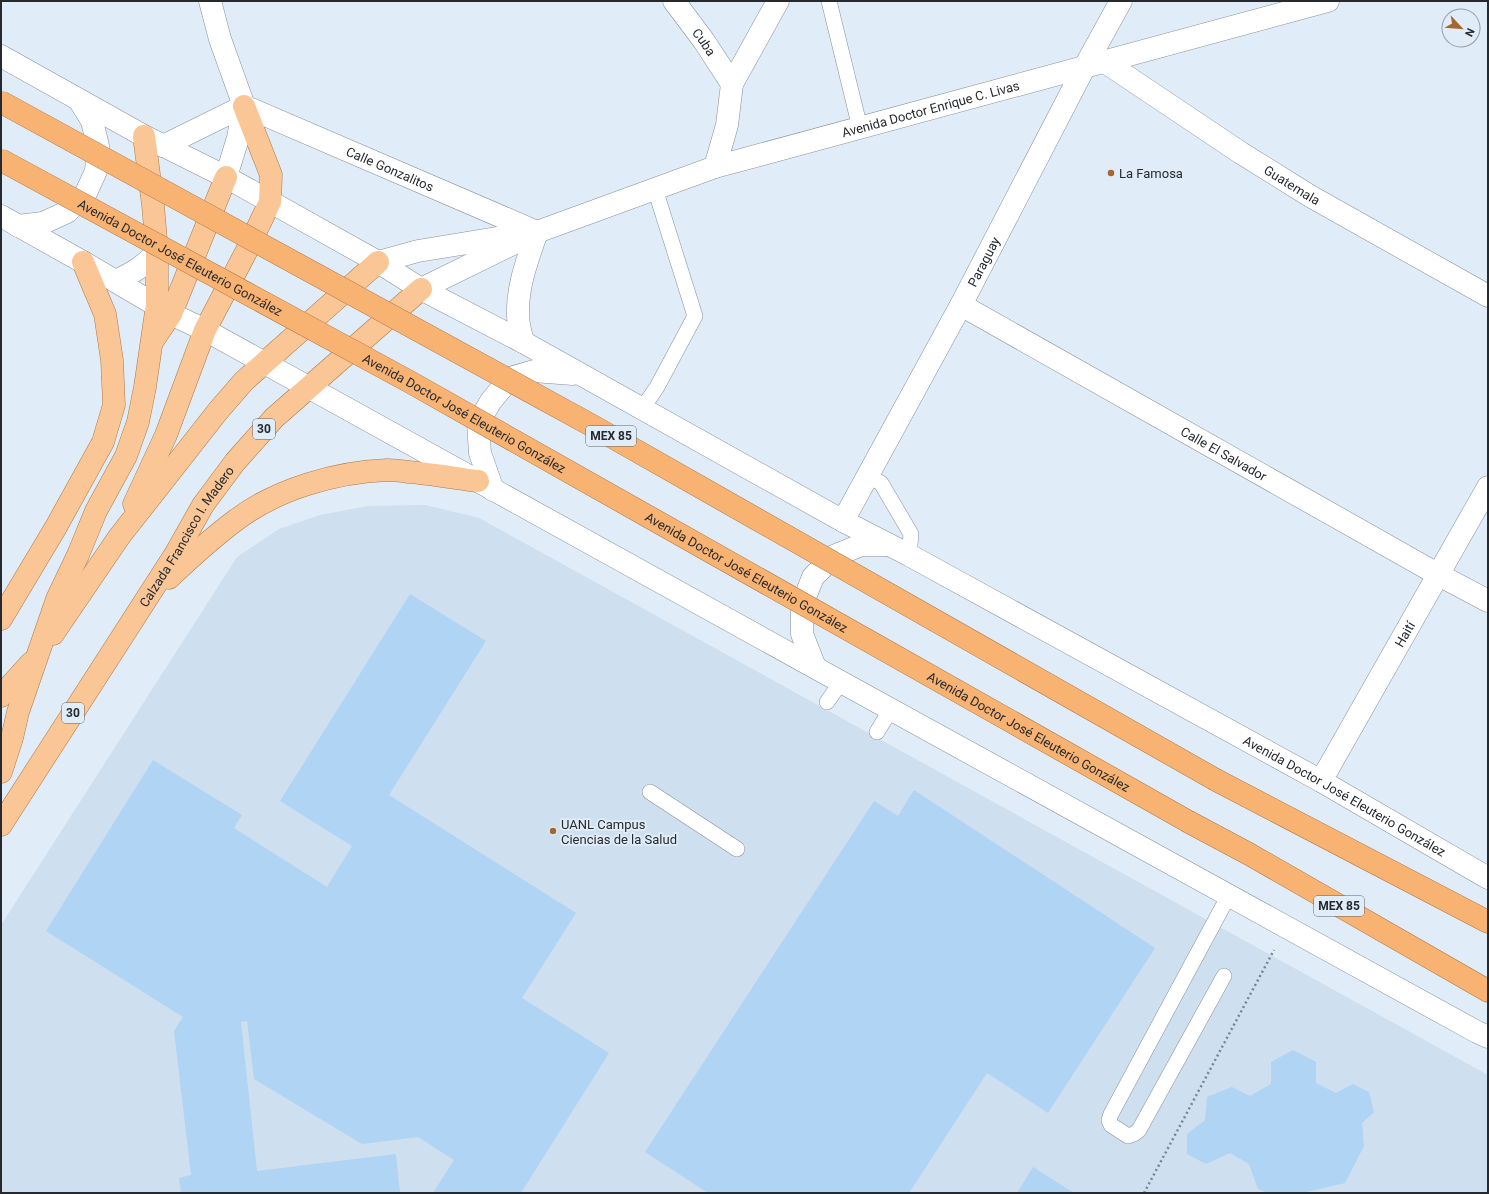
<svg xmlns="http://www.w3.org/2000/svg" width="1489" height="1194" font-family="Roboto,sans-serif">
<rect width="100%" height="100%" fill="#e0ecf7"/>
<!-- built -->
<path fill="#cedfef" d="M425,505L479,518L1488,1075V1193H1V925L237,557L279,529L320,515L368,506Z"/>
<!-- building -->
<g fill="#b0d4f4">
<path d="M410,594L486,641L389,795L576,913L522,998L609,1053L521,1193H433L454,1160L418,1137L362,1144L254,1079L247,1021L241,1022L257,1171L396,1154L400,1193H181L179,1178L191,1175L174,1031L183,1017L46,931L153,760L242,815L234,828L327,887L352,846L280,801Z"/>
<path d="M914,790L1155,948L1048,1113L987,1073L909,1193H708L645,1152L874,801L898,816Z"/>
<path d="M1293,1050L1316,1062V1083L1336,1093L1353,1084L1369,1092L1374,1112L1362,1123L1364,1146L1345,1183L1302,1193H1268L1258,1189L1249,1164L1230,1153L1206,1164L1187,1154V1134L1205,1120L1207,1097L1232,1087L1250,1096L1271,1084V1062Z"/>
<path d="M1033,1167L1074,1193H1017Z"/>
</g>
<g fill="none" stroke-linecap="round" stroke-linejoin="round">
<defs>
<g id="service">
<path d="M829,1L860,128"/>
<path d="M642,409L657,387L695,316L655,189"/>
<path d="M868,476L881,483L911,534L909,555"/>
<path d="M827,702L841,682"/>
<path d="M877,732L891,709"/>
<path d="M650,792L737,849"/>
<path d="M1224,976L1139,1130L1134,1134L1128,1136L1111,1125L1109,1120L1111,1114L1229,895"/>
</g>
<g id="minor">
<path d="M210,1L220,39L244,106L238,138L226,177"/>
<path id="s1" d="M674,1L704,41L732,84"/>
<path id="s2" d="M1105,62L1241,153L1310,196L1488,296"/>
<path id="s3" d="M244,106L537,232"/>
<path d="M163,146L244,106"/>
<path d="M715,167L727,125L732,84L778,1"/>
<path id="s4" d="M961,305L1439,575L1488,601"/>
<path id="s5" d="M843,521L961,305L1084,68L1121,1"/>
<path id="s6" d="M1321,781L1488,487"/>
</g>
<g id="tertiary">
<path d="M378,262L418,251L516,235"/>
<path id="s7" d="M421,289L537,232L715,167L1328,1"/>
</g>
<g id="secondary">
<path id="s8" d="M1,56L144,136L226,177L378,262L421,289L523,342L843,521L909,555L1321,781L1488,878"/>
<path d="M1,216L83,262L171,314L205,330L841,682L1477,1032L1488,1037"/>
<path d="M18,226L43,223L67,212L85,195L96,171L98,146L92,121L79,100"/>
<path d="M116,281C134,272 143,267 157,252"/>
<path d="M523,342C521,334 518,324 518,315C517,286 528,258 537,232"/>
<path d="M493,490L480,453L478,423L491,401L510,378L534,371L573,374"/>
<path d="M815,667L802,634V605L813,577L834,556L861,545H889"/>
</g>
<g id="primary">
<path d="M154,339L171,314L226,177"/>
<path d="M134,504L166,435L205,330L246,252L270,202L271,175L244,106"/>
<path d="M169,578C190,558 212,538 236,520C277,489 336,472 387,470C394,470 402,471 409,472C432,474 455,478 478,481"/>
<path d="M1,619L56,527L103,442L114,405L112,360L105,314L83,262"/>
<path d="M53,634L119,537L218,411L244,381L378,262"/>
<path d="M1,696L31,663"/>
<path d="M1,772L12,738L18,712L57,599L78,555L96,511L126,456L138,422L145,387L157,305V252L153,205L144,136"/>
<path id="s9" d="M1,825L176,553L203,505L235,462L274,418L421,289"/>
</g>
<g id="trunk">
<path d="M1216,780L1488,922"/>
<path d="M1189,822L1249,854L1488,991"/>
</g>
</defs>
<!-- service casing -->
<use href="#service" stroke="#87919b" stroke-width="16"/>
<!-- minor casing -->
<use href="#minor" stroke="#87919b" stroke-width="23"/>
<!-- tertiary casing -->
<use href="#tertiary" stroke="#87919b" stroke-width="23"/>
<!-- secondary casing -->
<use href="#secondary" stroke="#87919b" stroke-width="23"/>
<!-- primary casing -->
<use href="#primary" stroke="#ae7744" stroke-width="23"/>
<!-- trunk casing -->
<use href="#trunk" stroke="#ae7744" stroke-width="23"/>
<!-- path -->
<path stroke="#7c848b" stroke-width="2.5" stroke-dasharray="2 3" stroke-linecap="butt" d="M1144,1193L1274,950"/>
<!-- service -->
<use href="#service" stroke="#fff" stroke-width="15"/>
<!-- minor -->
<use href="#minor" stroke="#fff" stroke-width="22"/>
<!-- tertiary -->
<use href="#tertiary" stroke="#fff" stroke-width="22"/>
<!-- secondary -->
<use href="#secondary" stroke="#fff" stroke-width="22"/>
<!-- primary -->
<use href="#primary" stroke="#fac696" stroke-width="22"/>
<!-- trunk -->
<use href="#trunk" stroke="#f8b373" stroke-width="22"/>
<defs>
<g id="trunk-bridge">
<path d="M1,102L591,425L1216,780"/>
<path id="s10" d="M1,160L410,382L1189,822"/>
</g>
</defs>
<!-- trunk-bridge casing -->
<use href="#trunk-bridge" stroke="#ae7744" stroke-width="23" stroke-linecap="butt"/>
<!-- trunk-bridge -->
<use href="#trunk-bridge" stroke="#f8b373" stroke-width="22"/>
</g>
<!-- markers -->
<g fill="#a6672e" stroke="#e0ecf7" stroke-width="1.5">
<circle cx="1111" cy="173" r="4"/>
<circle cx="553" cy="831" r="4"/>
</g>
<g text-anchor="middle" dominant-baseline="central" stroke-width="4" stroke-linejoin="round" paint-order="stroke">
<!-- shield labels -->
<g fill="#e0ecf7" stroke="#5e646a" stroke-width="1">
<rect x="253" y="419" width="22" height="20" rx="3"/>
<rect x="586" y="426" width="50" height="20" rx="3"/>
<rect x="62" y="703" width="22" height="20" rx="3"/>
<rect x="1314" y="896" width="50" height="20" rx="3"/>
</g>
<g font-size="12" font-weight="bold" fill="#262a2e">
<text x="264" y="429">30</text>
<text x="611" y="436">MEX 85</text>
<text x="73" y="713">30</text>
<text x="1339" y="906">MEX 85</text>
</g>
<!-- street labels -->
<g font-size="13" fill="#262a2e" stroke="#e0ecf7">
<text stroke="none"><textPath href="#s1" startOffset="51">Cuba</textPath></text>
<text stroke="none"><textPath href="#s7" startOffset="542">Avenida Doctor Enrique C. Livas</textPath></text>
<text stroke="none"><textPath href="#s3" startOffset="159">Calle Gonzalitos</textPath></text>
<text stroke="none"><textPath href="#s2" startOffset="224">Guatemala</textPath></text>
<text stroke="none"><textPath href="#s10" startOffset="204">Avenida Doctor José Eleuterio González</textPath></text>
<text stroke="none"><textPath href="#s5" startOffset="295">Paraguay</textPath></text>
<text stroke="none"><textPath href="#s10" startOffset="528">Avenida Doctor José Eleuterio González</textPath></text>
<text stroke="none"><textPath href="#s4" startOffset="302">Calle El Salvador</textPath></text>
<text stroke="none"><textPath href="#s9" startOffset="343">Calzada Francisco I. Madero</textPath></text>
<text stroke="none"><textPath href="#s10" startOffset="852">Avenida Doctor José Eleuterio González</textPath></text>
<text stroke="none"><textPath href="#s6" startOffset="169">Haití</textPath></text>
<text stroke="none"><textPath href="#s10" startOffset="1176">Avenida Doctor José Eleuterio González</textPath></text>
<text stroke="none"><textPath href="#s8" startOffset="1534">Avenida Doctor José Eleuterio González</textPath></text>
</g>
<!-- poi labels -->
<g font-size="13" fill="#262a2e" stroke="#e0ecf7" text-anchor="start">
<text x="1119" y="173">La Famosa</text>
<text x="561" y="824">UANL Campus<tspan x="561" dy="15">Ciencias de la Salud</tspan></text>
</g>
</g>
<!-- border -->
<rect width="1489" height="1194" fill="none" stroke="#262a2e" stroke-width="4"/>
<!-- north arrow -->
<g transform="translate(1461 28) rotate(116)"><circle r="19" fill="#e0ecf7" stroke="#969ea7"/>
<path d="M0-3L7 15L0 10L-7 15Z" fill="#a6672e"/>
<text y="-6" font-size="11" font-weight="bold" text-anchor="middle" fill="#262a2e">N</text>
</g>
</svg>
